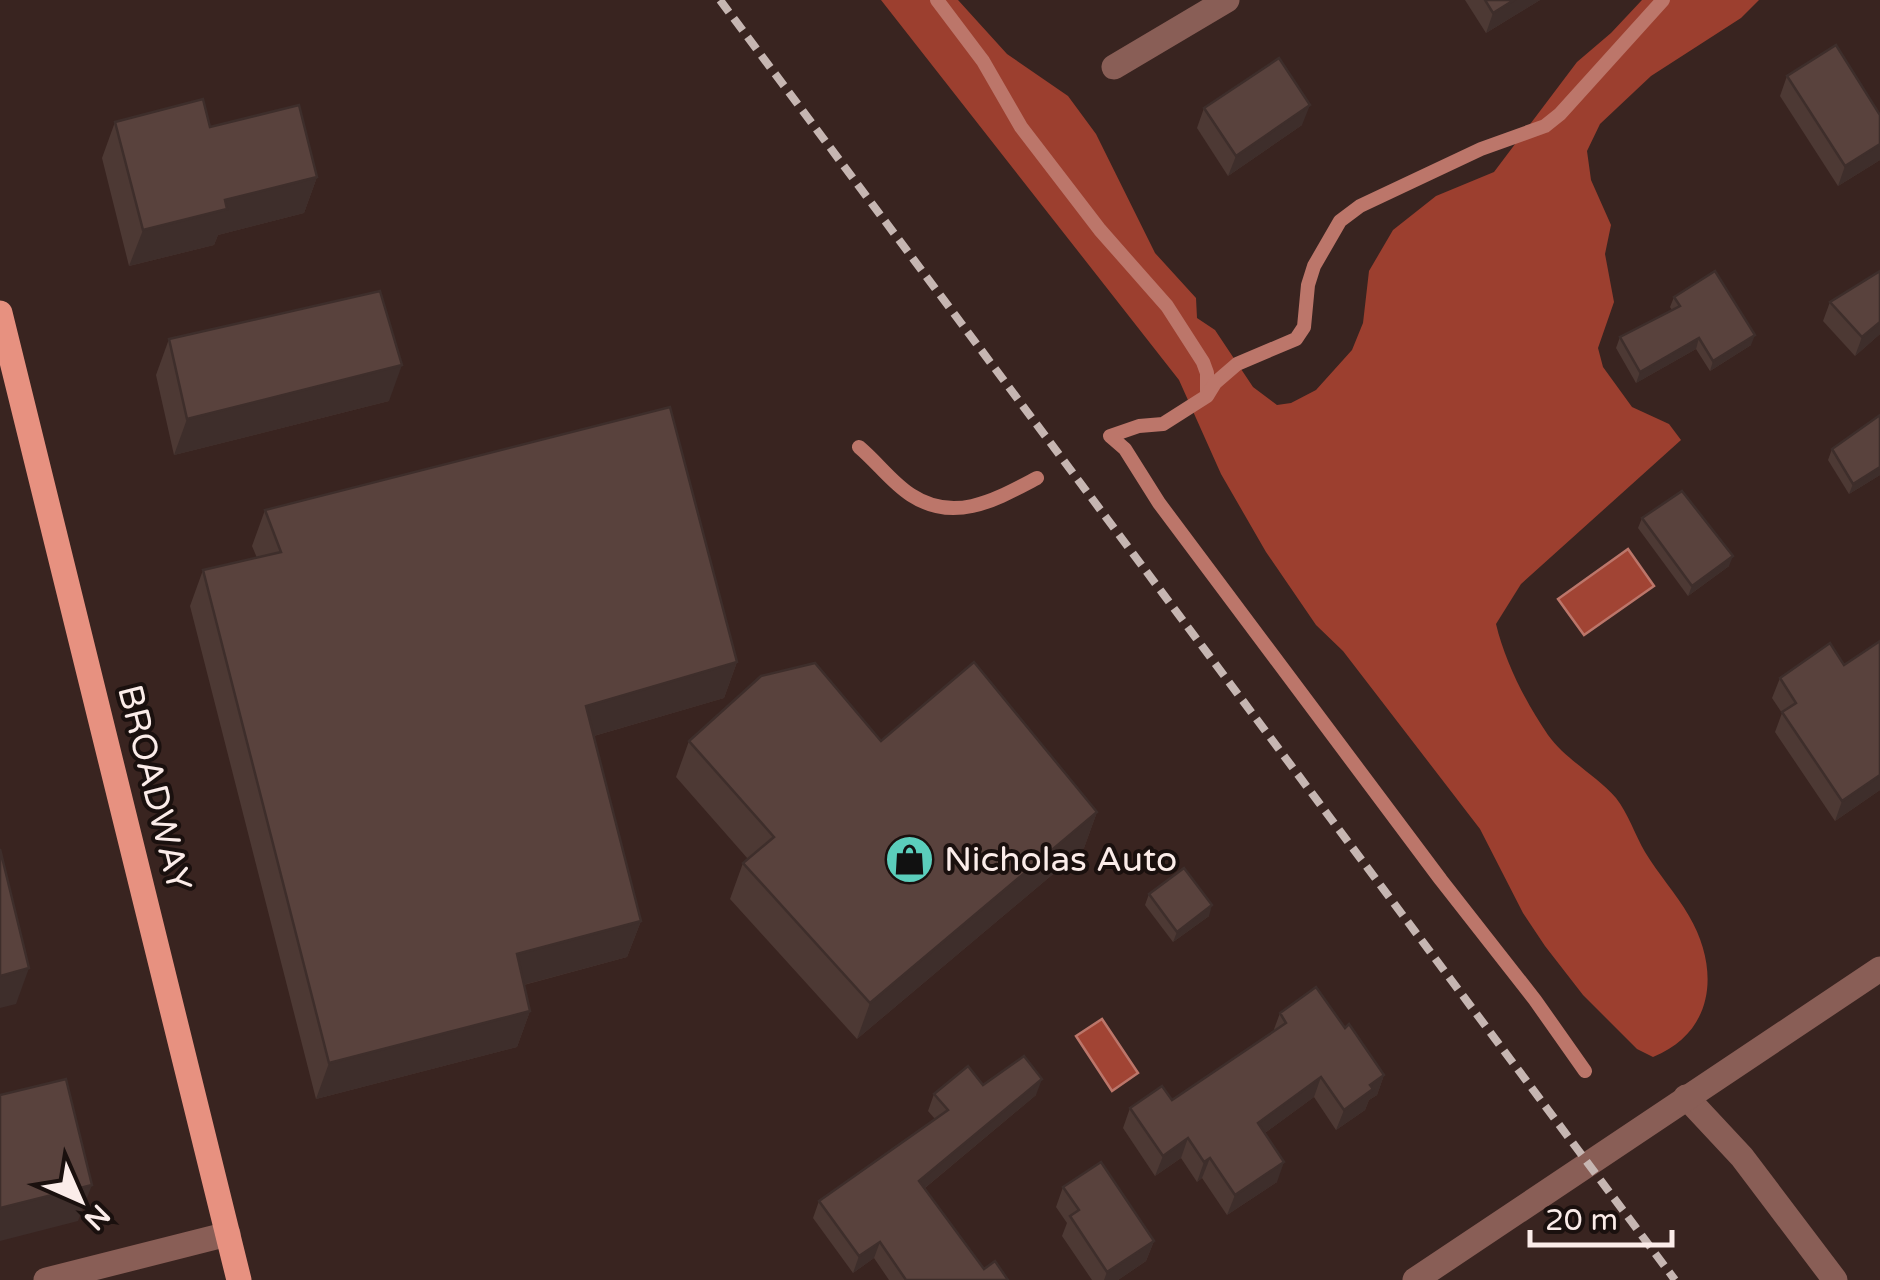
<svg xmlns="http://www.w3.org/2000/svg" width="1880" height="1280" font-family="'Varela Round',sans-serif">
<rect width="100%" height="100%" fill="#392420"/>
<!-- forest -->
<path fill="#9c3f2f" d="M881,0H958L1007,54L1068,96L1096,134L1155,253L1196,298L1197,318L1215,330L1253,387L1277,405L1291,403L1316,390L1352,350L1363,323L1369,271L1393,230L1436,196L1494,172L1577,62L1611,33L1642,0H1759L1741,18L1651,76L1600,124L1587,151L1591,180L1611,225L1605,254L1614,302L1598,348L1603,367L1632,407L1669,424L1681,440L1521,584L1496,624C1505,662 1526,703 1548,735C1566,760 1596,775 1616,798C1628,813 1635,835 1645,852C1658,874 1676,893 1689,916C1720,969 1715,1032 1653,1057L1637,1049L1583,995L1545,946L1523,913L1480,829L1343,651L1316,625L1266,552L1221,474L1179,380Z"/>
<!-- water -->
<g fill="#a14434" stroke="#bc766a" stroke-width="2.5">
<path d="M1628,549L1654,586L1584,635L1558,599Z"/>
<path d="M1102,1019L1138,1073L1112,1091L1076,1036Z"/>
</g>
<g fill="none" stroke-linecap="round" stroke-linejoin="round">
<!-- stream -->
<g stroke="#bc766a" stroke-width="14">
<path d="M937,0L983,61L1021,127L1100,230L1167,306L1203,362L1207,373V395"/>
<path d="M859,447C877,462 892,483 911,495C955,524 997,499 1037,478"/>
<path d="M1585,1071L1535,1000L1441,880L1159,503L1125,449L1110,436L1139,426L1163,424L1207,396L1215,383L1237,364L1296,339L1304,327L1308,285L1314,266L1340,221L1360,206L1481,149L1545,126L1560,114L1663,0"/>
</g>
<!-- minor -->
<g stroke="#895e56" stroke-width="25">
<path d="M1114,67L1227,0"/>
<path d="M1686,1097L1742,1157L1835,1280"/>
<path d="M46,1280L228,1234"/>
<path d="M1415,1280L1880,969"/>
</g>
<!-- major -->
<path stroke="#e79180" stroke-width="25" d="M0,313L239,1280"/>
<!-- rail -->
<path stroke="#c6b6b2" stroke-width="8" stroke-dasharray="15 8" stroke-linecap="butt" d="M720,0L1675,1280"/>
</g>
<!-- wall -->
<g fill="#4d3934">
<path d="M1465,0H1540L1486,33Z"/>
<path d="M1787,76L1880,115V160L1838,186L1780,96Z"/>
<path d="M1204,108L1302,125L1228,176L1197,128Z"/>
<path d="M115,122L210,127L317,177L304,213L218,235L214,245L129,266L102,158Z"/>
<path d="M1880,271V334L1855,356L1823,321L1830,302Z"/>
<path d="M1674,297L1751,345L1710,371L1696,349L1636,383L1616,348L1620,337L1672,310L1670,307Z"/>
<path d="M169,339L389,401L174,455L156,375Z"/>
<path d="M1880,415V475L1849,494L1828,460L1832,449Z"/>
<path d="M265,510L737,662L724,698L594,736L641,921L627,957L524,985L530,1011L517,1047L316,1099L190,606L203,570L257,558L252,546Z"/>
<path d="M1642,518L1729,566L1688,596L1638,528Z"/>
<path d="M1880,641V790L1835,821L1775,732L1782,713L1772,698L1780,678L1844,665Z"/>
<path d="M689,741H881L1097,812L1084,848L857,1039L730,899L743,863L748,859L676,777Z"/>
<path d="M1149,894L1209,916L1173,942L1145,905Z"/>
<path d="M1280,1013L1345,1028L1384,1075L1377,1095L1369,1100L1365,1110L1336,1130L1314,1097L1265,1133L1277,1182L1227,1215L1202,1178L1197,1182L1181,1158L1155,1176L1123,1128L1130,1108L1172,1100L1273,1032Z"/>
<path d="M983,1085L1036,1095L925,1188L984,1269L1008,1280H889L874,1258L853,1273L813,1218L819,1201L935,1119L928,1111L934,1094Z"/>
<path d="M1063,1187L1154,1241L1146,1261L1118,1280H1092L1062,1236L1067,1223L1056,1207Z"/>
</g>
<!-- shaded-wall -->
<g fill="#3e2e2b">
<path d="M1514,0H1540L1486,33L1493,13Z"/>
<path d="M1310,105L1302,125L1228,176L1236,156Z"/>
<path d="M1880,144V160L1838,186L1845,166Z"/>
<path d="M317,177L304,213L218,235L214,245L129,266L143,230L225,200Z"/>
<path d="M1880,322V334L1855,356L1862,337Z"/>
<path d="M1755,335L1751,345L1710,371L1713,361Z"/>
<path d="M1699,338L1696,349L1636,383L1640,372Z"/>
<path d="M402,365L389,401L174,455L187,419Z"/>
<path d="M1880,467V475L1849,494L1853,484Z"/>
<path d="M1733,556L1729,566L1688,596L1692,586Z"/>
<path d="M737,662L724,698L573,742L586,706Z"/>
<path d="M1880,775V790L1835,821L1842,801Z"/>
<path d="M1097,812L1084,848L857,1039L870,1003Z"/>
<path d="M1212,905L1209,916L1173,942L1177,932Z"/>
<path d="M641,921L627,957L504,990L517,954Z"/>
<path d="M29,968L16,1004L0,1008V976Z"/>
<path d="M530,1011L517,1047L316,1099L329,1063Z"/>
<path d="M1384,1075L1377,1095L1369,1100L1365,1110L1336,1130L1344,1110L1370,1085Z"/>
<path d="M1321,1077L1314,1097L1251,1143L1258,1123Z"/>
<path d="M1042,1079L1036,1095L914,1197L919,1181Z"/>
<path d="M1188,1138L1181,1158L1155,1176L1163,1156Z"/>
<path d="M1210,1158L1202,1178L1197,1182L1204,1162Z"/>
<path d="M1284,1162L1277,1182L1227,1215L1235,1195Z"/>
<path d="M92,1185L78,1221L0,1241V1208Z"/>
<path d="M1154,1241L1146,1261L1118,1280H1104L1107,1272Z"/>
<path d="M880,1242L874,1258L853,1273L859,1256Z"/>
</g>
<!-- building -->
<g fill="#59423d" stroke="#3e2e2b" stroke-width="2.5">
<path d="M1485,0H1514L1493,13Z"/>
<path d="M1836,45L1880,115V144L1845,166L1787,76Z"/>
<path d="M1279,58L1310,105L1236,156L1204,108Z"/>
<path d="M203,99L210,127L299,105L317,177L225,200L227,209L143,230L115,122Z"/>
<path d="M1715,271L1755,335L1713,361L1699,338L1640,372L1620,337L1680,306L1674,297Z"/>
<path d="M1880,271V322L1862,337L1830,302Z"/>
<path d="M380,291L402,365L187,419L169,339Z"/>
<path d="M670,407L737,662L586,706L641,921L517,954L530,1011L329,1063L203,570L281,552L265,510Z"/>
<path d="M1880,415V467L1853,484L1832,449Z"/>
<path d="M1682,491L1733,556L1692,586L1642,518Z"/>
<path d="M1880,641V775L1842,801L1782,712L1796,703L1780,678L1830,643L1844,665Z"/>
<path d="M974,662L1097,812L870,1003L743,863L774,837L689,741L761,676L815,663L881,741Z"/>
<path d="M0,849L29,968L0,976Z"/>
<path d="M1184,868L1212,905L1177,932L1149,894Z"/>
<path d="M1316,987L1345,1028L1349,1024L1384,1075L1370,1085L1373,1089L1344,1110L1321,1077L1258,1123L1284,1162L1235,1195L1210,1158L1204,1162L1188,1138L1163,1156L1130,1108L1162,1086L1172,1100L1286,1023L1280,1013Z"/>
<path d="M1024,1056L1042,1079L919,1181L984,1269L995,1261L1008,1280H906L880,1242L859,1256L819,1201L948,1110L934,1094L968,1066L983,1085Z"/>
<path d="M66,1079L92,1185L0,1208V1095Z"/>
<path d="M1101,1162L1154,1241L1107,1272L1070,1216L1079,1210L1063,1187Z"/>
</g>
<!-- icons -->
<defs>
<symbol id="shop-disc" viewBox="-11 -11 22 22"><circle r="9.5" fill="#5bcebc" stroke="#1a100e"/><path d="M-5-2.5h2.3a2.7 3.5 0 0 1 5.4 0H5L5.5 6h-11ZM-1.5-2.5h3a1.5 2.3 0 0 0-3 0Z" fill="#111"/></symbol>
</defs>
<g fill-rule="evenodd">
<use href="#shop-disc" x="882" y="832" width="55" height="55"/>
</g>
<g text-anchor="middle" dominant-baseline="central" stroke-width="8" stroke-linejoin="round" paint-order="stroke">
<!-- street labels -->
<g font-size="35" fill="#fbece9" stroke="#1a100e">
<text transform="translate(154 788) rotate(76)">BROADWAY</text>
</g>
<!-- poi labels -->
<g font-size="35" fill="#fbece9" stroke="#1a100e" text-anchor="start">
<text x="944" y="860">Nicholas Auto</text>
</g>
</g>
<!-- north arrow -->
<g transform="translate(80 1200) rotate(135)" stroke="#1a100e" stroke-width="8" paint-order="stroke">
<path d="M0-8L18 38L0 25L-18 38Z" fill="#fbece9"/>
<text y="-15" font-size="28" font-weight="bold" text-anchor="middle" fill="#fbece9">N</text>
</g>
<!-- scale -->
<path d="M1530 1230v15h142v-15" fill="none" stroke="#fbece9" stroke-width="5"/>
<text x="1545" y="1230" font-size="30" fill="#fbece9" stroke="#1a100e" stroke-width="8" paint-order="stroke">20 m</text>
</svg>
